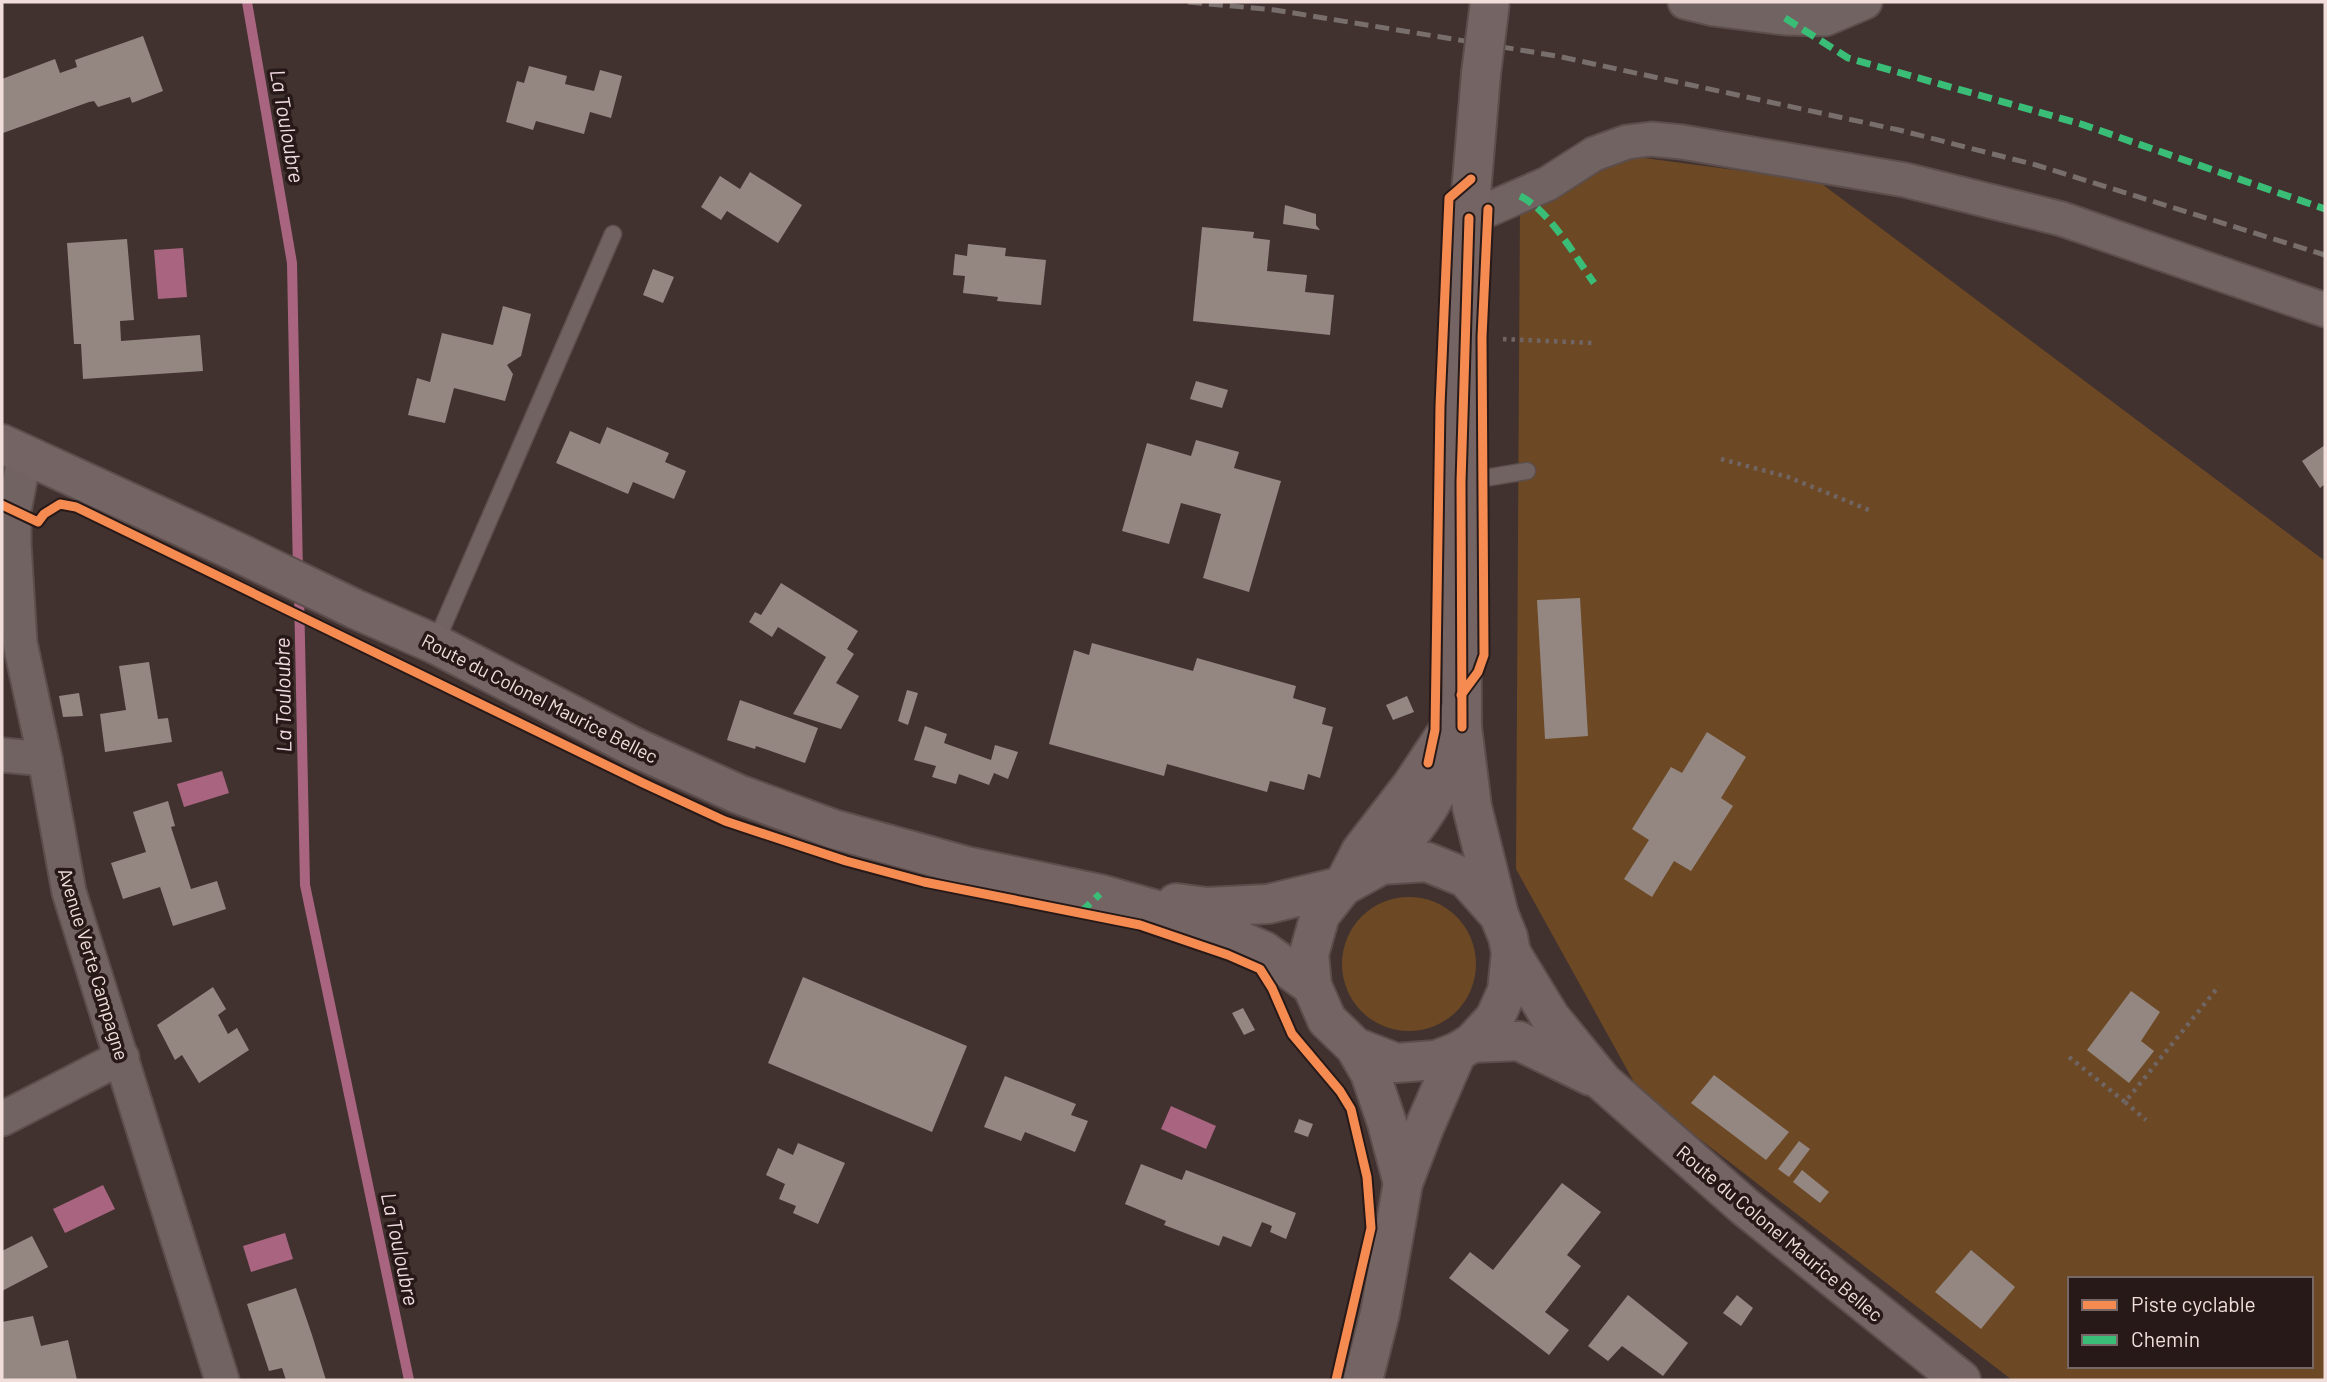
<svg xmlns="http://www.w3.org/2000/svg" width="2327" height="1382" font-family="Barlow,sans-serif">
<rect width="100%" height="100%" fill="#413230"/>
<!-- green -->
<g fill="#6c4924" fill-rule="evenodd">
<path d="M1629,156L1818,181L2325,561V1380H2012L1640,1093L1516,869L1520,205ZM2070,1279H2311V1366H2070Z"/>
<circle cx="1409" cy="964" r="67"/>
</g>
<!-- water -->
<g fill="#a96580">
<path d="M183,248L187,297L158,299L154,250Z"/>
<path d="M222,771L229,793L184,807L177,784Z"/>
<path d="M1171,1106L1216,1126L1206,1149L1161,1129Z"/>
<path d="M103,1185L115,1209L65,1233L53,1209Z"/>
<path d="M285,1233L293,1259L251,1272L243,1246Z"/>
</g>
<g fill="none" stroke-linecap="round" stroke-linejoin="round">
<!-- stream -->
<g stroke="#a96580" stroke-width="10">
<path d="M247,2L292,263L298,573"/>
<path d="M299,592L305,885L409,1380"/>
</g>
</g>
<!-- building -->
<g fill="#948782">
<path d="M143,36L163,91L132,103L130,97L98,107L94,101L89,102L3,133L2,79L55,59L60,73L77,67L75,60Z"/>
<path d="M529,66L567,76L565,84L594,91L600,70L622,76L611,118L590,112L584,134L536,121L533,130L506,122L517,81L524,83Z"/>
<path d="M750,172L802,205L778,243L727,211L721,220L701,207L720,176L740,189Z"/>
<path d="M1285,205L1316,214V225L1320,230L1283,224Z"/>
<path d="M1202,227L1254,232L1253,238L1270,240L1267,271L1307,275L1305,292L1334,295L1330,335L1193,321Z"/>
<path d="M127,239L134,320L120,321L121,341L200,335L203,371L83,379L81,344H74L67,243Z"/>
<path d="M968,244L1006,248L1005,256L1046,260L1041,305L997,301L998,297L963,293L965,276L953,275L955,254L967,256Z"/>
<path d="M653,269L674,277L663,303L643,295Z"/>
<path d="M503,306L531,314L521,356L507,365L513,374L505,401L454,388L445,423L408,415L417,378L430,382L442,333L493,345Z"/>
<path d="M1196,381L1228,390L1222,408L1190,399Z"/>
<path d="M607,427L669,453L665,462L686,471L674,499L633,482L628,494L556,463L570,431L600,444Z"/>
<path d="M1196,440L1239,452L1234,468L1281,481L1249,592L1203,578L1221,514L1181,503L1169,544L1122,531L1147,443L1191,456Z"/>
<path d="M2325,445V484L2320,488L2302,461Z"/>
<path d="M781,583L858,631L847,649L854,654L836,683L859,696L841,729L793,714L826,657L778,627L772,637L749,622L755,612L761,615Z"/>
<path d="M1580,598L1588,736L1545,739L1537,600Z"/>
<path d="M1092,643L1193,671L1197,658L1296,686L1293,698L1326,708L1322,724L1333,727L1320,778L1308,774L1304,790L1270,781L1267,792L1167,764L1164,776L1049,744L1074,650L1089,655Z"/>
<path d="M149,662L158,719L168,718L172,742L105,752L100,714L126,710L119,666Z"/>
<path d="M907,690L918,693L908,725L898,721Z"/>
<path d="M79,693L83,716L63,717L59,696Z"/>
<path d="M1407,696L1414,712L1393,720L1386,705Z"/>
<path d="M740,700L818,728L805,763L756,746L755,749L727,740Z"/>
<path d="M925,726L947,734L944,743L991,760L995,745L1018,752L1008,779L994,773L989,785L959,774L956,784L932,777L936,766L914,760Z"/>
<path d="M1707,732L1746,757L1721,798L1733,806L1691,871L1674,861L1652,897L1624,879L1649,840L1632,829L1671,767L1682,773Z"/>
<path d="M168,801L175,826L171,827L191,889L217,881L226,909L173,926L160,887L123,899L111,863L146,852L133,812Z"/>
<path d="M803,977L967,1046L932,1132L768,1063Z"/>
<path d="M213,987L226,1009L218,1015L228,1034L237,1028L249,1050L199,1083L182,1055L175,1060L157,1025Z"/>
<path d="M2131,991L2160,1012L2141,1041L2154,1051L2129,1083L2087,1050Z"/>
<path d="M1243,1008L1255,1030L1244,1035L1232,1013Z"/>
<path d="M1714,1075L1789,1132L1766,1160L1691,1103Z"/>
<path d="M1005,1076L1076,1104L1071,1115L1088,1121L1075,1152L1025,1132L1021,1141L984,1127Z"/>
<path d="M1299,1119L1313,1124L1308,1137L1294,1132Z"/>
<path d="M1799,1141L1810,1149L1789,1177L1778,1169Z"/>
<path d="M798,1143L845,1163L818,1224L793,1213L796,1206L779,1199L785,1184L766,1175L778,1148L793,1155Z"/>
<path d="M1141,1164L1182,1180L1186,1170L1296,1213L1286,1239L1270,1232L1272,1226L1262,1222L1251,1247L1223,1236L1219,1246L1164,1225L1166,1221L1125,1204Z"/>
<path d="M1802,1170L1829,1192L1820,1203L1793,1182Z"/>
<path d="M1562,1183L1601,1212L1567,1255L1581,1266L1545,1312L1569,1330L1549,1355L1449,1278L1470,1252L1493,1270Z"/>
<path d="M32,1236L48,1267L2,1291V1251Z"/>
<path d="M1971,1250L2015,1287L1981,1329L1935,1292Z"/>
<path d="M296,1288L312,1335L326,1380H286L282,1368L269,1371L247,1304Z"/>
<path d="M1628,1295L1688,1343L1663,1376L1622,1346L1608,1361L1588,1346Z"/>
<path d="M1737,1295L1753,1308L1741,1326L1723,1313Z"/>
<path d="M33,1316L41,1346L68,1340L77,1380H2V1322Z"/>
</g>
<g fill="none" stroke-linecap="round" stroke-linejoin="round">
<defs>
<g id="lane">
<path d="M1461,482L1527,471"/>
<path d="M435,644L613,234"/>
</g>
<g id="street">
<path d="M1685,2L1714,9L1785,18L1825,19L1865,2"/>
<path d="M1469,218L1547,184L1594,154L1627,142L1651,139L1682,142L1905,180L2062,219L2325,310"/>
<path d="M25,454L14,511V544L20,643L45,759L69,892L222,1380"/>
<path d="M2,755L45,759"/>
<path d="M2,1119L122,1057"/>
</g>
<g id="secondary">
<path d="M1481,74L1469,218L1461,482L1462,727L1472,807L1499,915"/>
<path d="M2,444L237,552L355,609L435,644L634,747L738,794L833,829L966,866L1100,894L1192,920L1264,951L1312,986"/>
<path d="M1381,865C1410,836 1435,805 1448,766"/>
<path d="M1343,886L1361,851L1412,785L1461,711"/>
<path d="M1176,903L1207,907L1268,904L1343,886"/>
<path d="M1511,953L1550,1017L1603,1082L1744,1206L1961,1380"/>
<path d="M1472,1043L1519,1041L1591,1076"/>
<path d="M1355,1047L1396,1063L1436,1060L1457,1052L1472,1043L1495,1018L1507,991L1511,953L1508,937L1499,915L1466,878L1427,862L1381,865L1343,886L1320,915L1309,954L1312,986L1327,1020L1355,1047L1370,1073L1387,1123L1403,1183"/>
<path d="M1363,1380L1380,1313L1403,1183L1424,1128L1457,1052"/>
</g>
</defs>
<!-- lane casing -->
<use href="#lane" stroke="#5c4e4c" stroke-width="19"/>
<!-- street casing -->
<use href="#street" stroke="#5c4e4c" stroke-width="37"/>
<!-- secondary casing -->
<use href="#secondary" stroke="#5c4e4c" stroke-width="42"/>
<!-- path -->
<g stroke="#706563" stroke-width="4.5" stroke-dasharray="3.5 5" stroke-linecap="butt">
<path d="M1503,339L1593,343"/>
<path d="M1721,459L1788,477L1869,510"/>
<path d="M2069,1057L2125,1102L2219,986"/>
<path d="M2125,1102L2146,1120"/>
</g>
<!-- lane -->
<use href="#lane" stroke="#716361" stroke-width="16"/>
<!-- street -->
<use href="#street" stroke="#716361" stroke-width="33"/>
<!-- secondary -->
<use href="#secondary" stroke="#746564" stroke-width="38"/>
<!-- rail -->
<path stroke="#786e6c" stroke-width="5" stroke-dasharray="14 7" stroke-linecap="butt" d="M1188,2L1275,10L1557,56L1899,130L2036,165L2325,255"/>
<defs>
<path id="secondary-bridge" d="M1481,74L1490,2"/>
</defs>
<!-- secondary-bridge casing -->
<use href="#secondary-bridge" stroke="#5c4e4c" stroke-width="42" stroke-linecap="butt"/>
<!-- secondary-bridge -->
<use href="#secondary-bridge" stroke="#746564" stroke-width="38"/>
<!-- quiet -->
<g stroke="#3abd76" stroke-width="7" stroke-dasharray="14 7" stroke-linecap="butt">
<path d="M1785,18L1848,58L2081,124L2325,209"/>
<path d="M1520,196C1549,210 1575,256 1594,283"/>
<path d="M1080,913L1100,894"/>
</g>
<defs>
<g id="cycleway">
<path d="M2,505L38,522L44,514L60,504L76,507L643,783L725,821L846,861L924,882L1140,925L1228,955L1260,969L1272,988L1292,1034L1340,1091L1351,1109L1367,1177L1371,1228L1336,1380"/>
<path d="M1461,695L1478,672L1484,655L1482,337L1488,209"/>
<path d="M1462,727L1461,482L1469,218"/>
<path d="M1428,763L1435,730L1440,406L1449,198L1471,179"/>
</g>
</defs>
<!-- cycleway casing -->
<use href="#cycleway" stroke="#261917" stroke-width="13"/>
<!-- cycleway -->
<use href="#cycleway" stroke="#f68b52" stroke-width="9"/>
</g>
<g text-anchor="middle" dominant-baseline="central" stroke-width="7" stroke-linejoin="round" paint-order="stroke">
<!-- street labels -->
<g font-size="19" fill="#f1dedb" stroke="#261917">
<text transform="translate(540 698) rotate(27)">Route du Colonel Maurice Bellec</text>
<text transform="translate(94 964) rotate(73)">Avenue Verte Campagne</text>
<text transform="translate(1780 1233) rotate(40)">Route du Colonel Maurice Bellec</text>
</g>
<!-- water labels -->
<g font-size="21" font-style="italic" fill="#f2dce4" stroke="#261917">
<text transform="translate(288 126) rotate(80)">La Touloubre</text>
<text transform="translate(282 695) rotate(-91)">La Touloubre</text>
<text transform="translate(401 1249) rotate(78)">La Touloubre</text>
</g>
</g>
<!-- border -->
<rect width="2327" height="1382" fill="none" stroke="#f1dedb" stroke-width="7"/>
<!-- legend -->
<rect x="2068" y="1277" width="245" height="91" fill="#261917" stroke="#776865" stroke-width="2"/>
<rect x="2082" y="1300" width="35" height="10" fill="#f68b52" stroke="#776865" stroke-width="2"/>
<text x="2131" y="1312" font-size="21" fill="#f1dedb">Piste cyclable</text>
<rect x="2082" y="1335" width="35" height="10" fill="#3abd76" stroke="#776865" stroke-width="2"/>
<text x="2131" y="1347" font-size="21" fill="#f1dedb">Chemin</text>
</svg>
